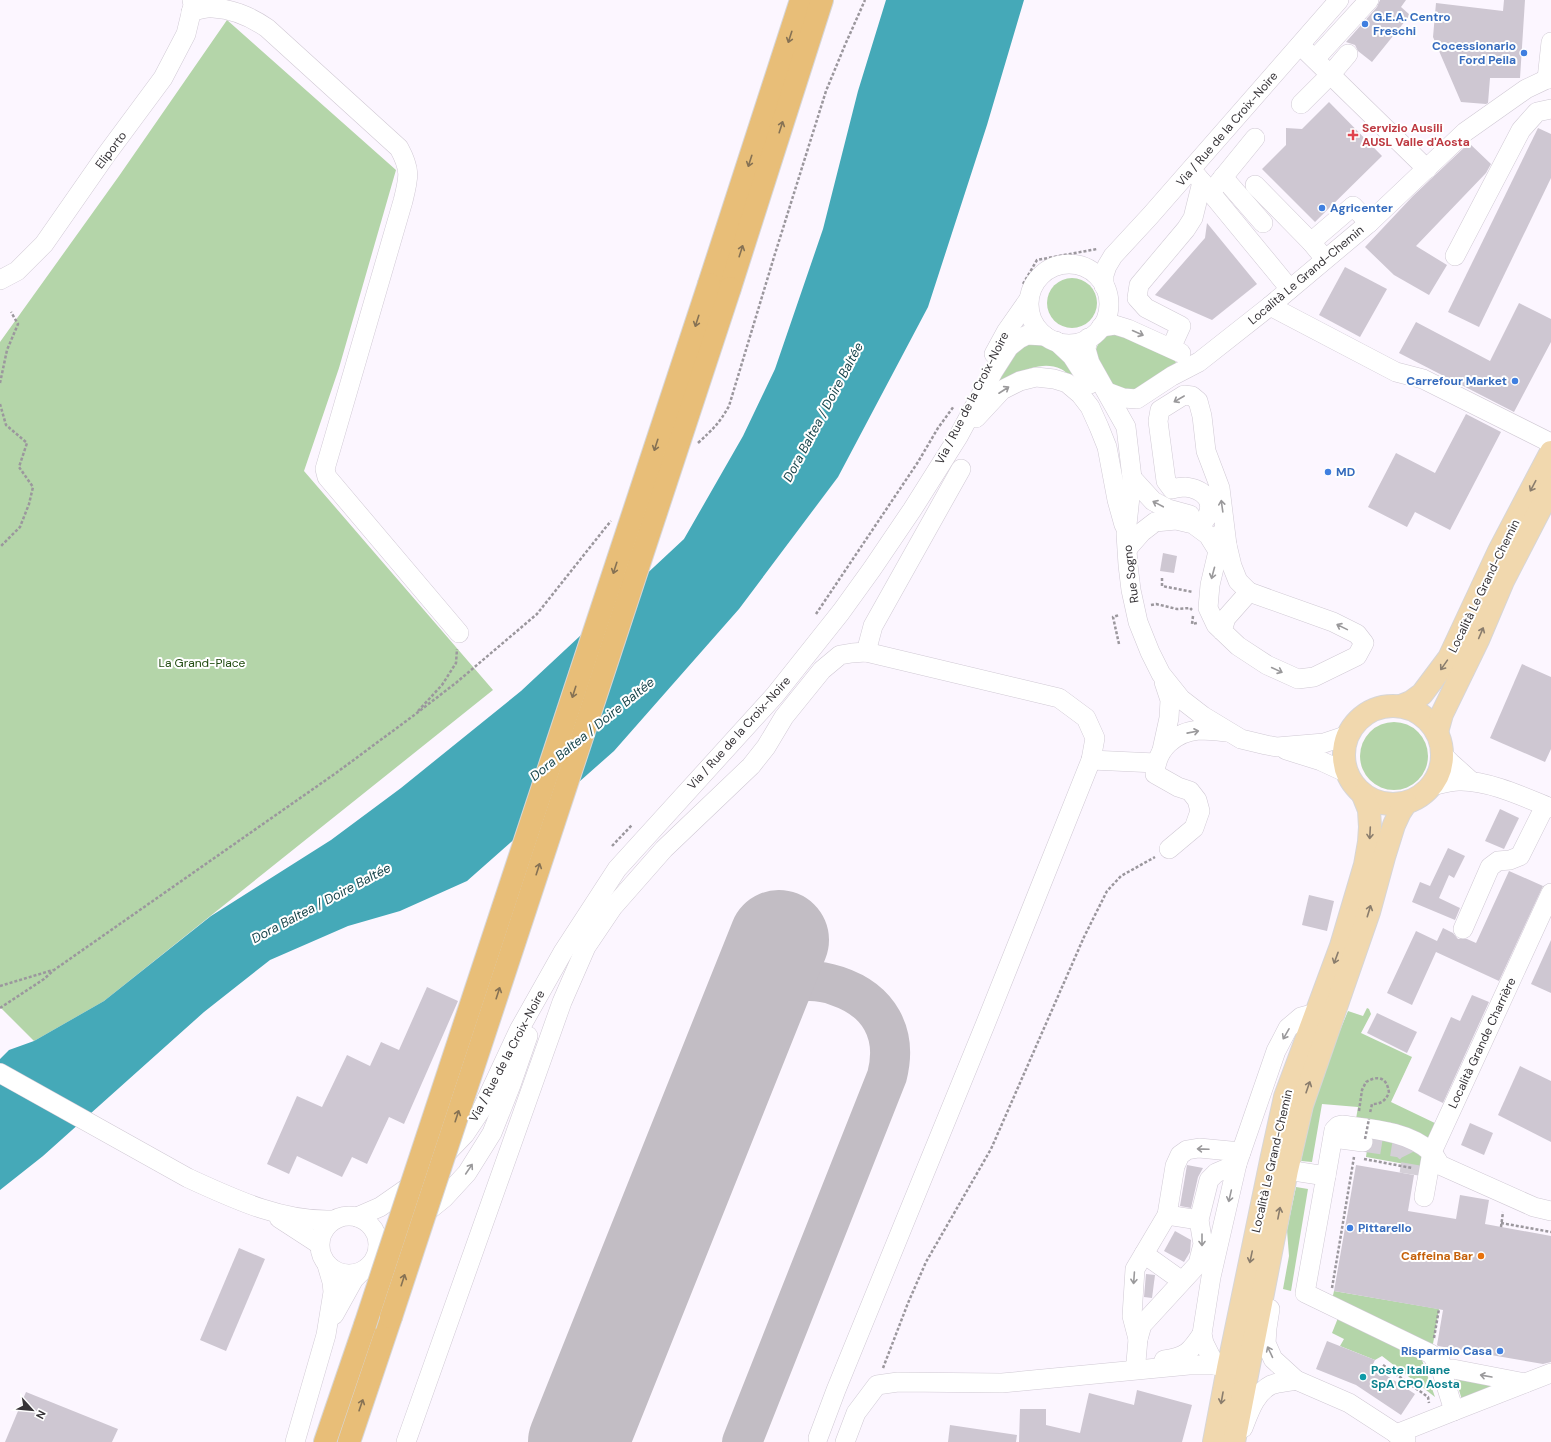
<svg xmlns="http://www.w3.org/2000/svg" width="1551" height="1442" font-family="'DM Sans',sans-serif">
<rect width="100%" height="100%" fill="#fcf6ff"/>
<!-- green -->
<g fill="#b4d5a9">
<path d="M227,20L396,170L339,368L304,471L493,690L104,1001L34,1041L0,1007V342L119,176Z"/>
<circle cx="1072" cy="303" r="25"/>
<path d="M1110,330L1173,355L1176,363L1174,368L1131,393L1110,387C1107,381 1096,364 1095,358C1094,347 1102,337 1110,330Z"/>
<path d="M1033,340L1047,343L1060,353L1078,383C1073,379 1067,372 1061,369C1039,359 1015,375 996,385L1007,360Z"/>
<circle cx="1394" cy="756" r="34"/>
<path d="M1367,1008L1369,1009L1371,1014L1361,1033L1412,1057L1391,1102L1439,1125L1431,1141L1389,1122H1382L1356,1119L1358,1107L1322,1104L1312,1162L1301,1161L1315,1091L1348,1011L1363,1016Z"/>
<path d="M1369,1135L1424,1152L1427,1168L1366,1157Z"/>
<path d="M1296,1187L1308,1189L1291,1291L1283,1289L1289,1256L1287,1230Z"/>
<path d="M1334,1291L1439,1309L1433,1344L1417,1341L1331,1304Z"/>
<path d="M1338,1318L1422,1360L1435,1397L1382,1356L1375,1360L1340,1346L1344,1339L1332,1333Z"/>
<path d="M1458,1377L1498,1384L1462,1400L1456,1380Z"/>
</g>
<!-- water -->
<path fill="#45a9b8" d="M886,0H1024L987,125L928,307L838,477L739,609L614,751L467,881L400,911L348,926L270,960L204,1012L43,1156L0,1190V1059L9,1050L34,1041L104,1001L211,916L331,840L401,788L521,691L684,539L743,436L775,369L823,229L858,91Z"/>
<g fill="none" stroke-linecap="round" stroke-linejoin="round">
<!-- taxiway -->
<path stroke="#c2bdc4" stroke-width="40" d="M742,1033C749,1019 756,1004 770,994C791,979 814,978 837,986C879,1000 898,1033 887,1076L742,1442"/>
<!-- runway -->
<path stroke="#c2bdc4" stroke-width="100" d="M578,1442L779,940"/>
</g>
<!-- building -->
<g fill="#cec7d2">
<path d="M1380,0H1406L1401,7L1410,15L1372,62L1358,51L1355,45L1346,42L1377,7Z"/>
<path d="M1504,0H1525L1520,78H1490L1488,103L1486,104L1461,102L1433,37L1436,3L1503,11Z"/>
<path d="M1329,102L1382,156L1315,222L1262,169L1286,145V128L1302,129Z"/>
<path d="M1538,128L1551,134V178L1479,327L1448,312Z"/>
<path d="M1469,143L1491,164L1486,173L1416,246L1447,265L1429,295L1394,275L1365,247L1413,196Z"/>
<path d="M1207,223L1257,284L1212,320L1155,295L1205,238Z"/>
<path d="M1345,267L1387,289L1360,337L1319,315Z"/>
<path d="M1519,303L1551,319V342L1514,412L1399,353L1416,322L1490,361Z"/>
<path d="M1466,414L1501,432L1450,530L1415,512L1407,527L1368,507L1396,453L1435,473Z"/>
<path d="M1163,553L1177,556L1174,573L1160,571Z"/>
<path d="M1522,664L1551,677V749L1545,762L1490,738Z"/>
<path d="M1500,809L1519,818L1504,849L1485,841Z"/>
<path d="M1448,848L1465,856L1454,878L1449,875L1439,898L1460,908L1455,920L1412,902L1420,882L1430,886Z"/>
<path d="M1509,871L1543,886L1499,981L1436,952L1412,1005L1387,993L1416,931L1437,941L1443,928L1453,933L1458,939H1467L1476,943Z"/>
<path d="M1309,895L1334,901L1327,931L1302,925Z"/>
<path d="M1551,940V993L1531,984Z"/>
<path d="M427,987L458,1001L404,1124L389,1117L367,1164L352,1157L342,1177L297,1156L289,1174L267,1164L297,1096L322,1107L347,1055L370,1066L381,1042L399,1050Z"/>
<path d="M1472,995L1489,1002L1443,1103L1418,1091L1451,1017L1460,1021Z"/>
<path d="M1377,1013L1417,1032L1407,1053L1367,1033Z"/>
<path d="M1520,1066L1551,1081V1142L1498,1115Z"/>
<path d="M1470,1123L1493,1133L1484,1155L1461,1145Z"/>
<path d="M1187,1165L1203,1168L1198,1177L1191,1208L1180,1206Z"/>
<path d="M1356,1165L1414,1175L1408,1211L1456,1219L1460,1195L1489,1200L1485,1224L1551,1236V1362L1543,1364L1438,1346L1437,1345L1443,1310L1334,1291Z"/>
<path d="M1175,1231L1191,1240L1190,1252L1184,1262L1164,1251Z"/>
<path d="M239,1248L265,1259L226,1351L200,1340Z"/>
<path d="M1146,1274L1155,1275L1152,1298L1144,1297Z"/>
<path d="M1327,1341L1375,1360L1372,1366L1415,1394L1401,1415L1356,1385L1316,1369Z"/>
<path d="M1137,1390L1192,1405L1182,1442H1019L1020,1409H1046V1425L1080,1433L1089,1393L1134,1405Z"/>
<path d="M26,1392L118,1429L112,1442H5Z"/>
<path d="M950,1425L1017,1435L1016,1442H948Z"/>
</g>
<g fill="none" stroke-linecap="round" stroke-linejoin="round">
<!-- minor-tunnel -->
<path stroke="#d4cfd7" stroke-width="19" stroke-dasharray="19 10" stroke-linecap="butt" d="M1363,1142L1401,1148L1406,1152L1411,1162L1409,1174"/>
<defs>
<g id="minor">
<path d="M191,12C198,10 206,7 213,8C233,9 251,17 267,28L399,148C411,170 409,177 403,201L325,469L327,477L459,633"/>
<path d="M1300,45L1427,169"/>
<path d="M1315,59L1369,0"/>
<path d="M1547,79L1551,42"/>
<path d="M1301,104L1331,74L1348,54"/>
<path d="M1197,176L1290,289"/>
<path d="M1223,177L1263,223"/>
<path d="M1255,185L1311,242"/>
<path d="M1211,192L1255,138"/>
<path d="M1455,256L1521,130L1537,112L1551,109"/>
<path d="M1325,259L1311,242L1353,206L1369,223"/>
<circle cx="1069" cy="304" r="40"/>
<path d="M0,280L17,271L44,244L106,155L163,78L186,34L193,5L192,0"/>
<path d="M1104,286V275L1107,266L1113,256L1150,216L1339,0"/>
<path d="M1270,306L1396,372L1423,379L1551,443"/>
<path d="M1101,327L1115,325L1128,329L1181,353"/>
<path d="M1088,338L1086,349L1090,363L1126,427L1132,478L1126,534L1128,565L1131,590L1138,622L1150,652L1161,674L1181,699L1203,716L1241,739L1266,745L1277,747L1324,743L1348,735"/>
<path d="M1056,341L1072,356L1090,384"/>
<path d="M1171,348L1181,326L1146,308L1137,298L1139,285L1186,229L1193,218L1202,182"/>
<path d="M994,354L1006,332L1029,299"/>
<path d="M1107,392L1123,398L1137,399L1172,376L1199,362L1270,306L1369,223L1465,132L1526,89L1547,79H1551"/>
<path d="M976,418L1002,390L1020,381L1036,377L1054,379L1067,383L1080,394L1090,407L1099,427L1107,447L1117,500L1124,525"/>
<path d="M1132,478L1153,501L1168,509L1190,515"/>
<path d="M1205,520C1217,502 1204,489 1185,487C1181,487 1176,488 1172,489L1166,481L1158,421L1160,410L1184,395L1192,396L1198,401L1202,416L1206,451L1220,488L1227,545"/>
<path d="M1220,534L1227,545L1232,566L1238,581L1249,592"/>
<path d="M1128,548L1142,532L1155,522L1176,520L1193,524L1208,535L1218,551L1210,585L1208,608L1216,625L1238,646L1267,665L1298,679L1314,677L1357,656L1364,643L1357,634L1333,622L1249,592L1226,618L1222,631"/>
<path d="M866,652L873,626L961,469"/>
<path d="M1162,750L1169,718L1170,700L1164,682"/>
<path d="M1286,750L1321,761L1347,773"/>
<path d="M1442,754L1451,763L1471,781"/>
<path d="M1091,760L1156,763"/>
<path d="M1432,786C1441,784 1450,781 1459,781C1488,780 1524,797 1551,808"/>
<path d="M1169,849L1194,828L1200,811L1197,800L1190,791L1178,787L1155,774C1156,749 1175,732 1199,730C1208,730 1217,731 1226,732"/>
<path d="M1463,929L1490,867L1498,861L1510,860L1520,856L1545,806"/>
<path d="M0,1073L188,1178C234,1199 282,1222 333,1220"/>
<path d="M1333,1138L1363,1142"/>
<path d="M443,1157L465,1134L483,1107L519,1030L563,952L617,869L775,695L841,612L872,569L912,510L958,437L993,372L1009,347L1019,339L1027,335L1045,336"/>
<path d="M1287,1170L1326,1176L1305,1293L1431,1354L1441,1369L1454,1411L1396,1434"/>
<path d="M1326,1176L1334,1130L1338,1126L1342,1125C1372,1129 1408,1131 1431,1152C1435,1155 1437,1160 1440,1165L1534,1207L1551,1211"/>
<path d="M1424,1197L1432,1152L1551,893"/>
<path d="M1167,1215L1199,1220"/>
<circle cx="349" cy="1245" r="29"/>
<path d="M357,1217L380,1207L416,1182"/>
<path d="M279,1218L319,1244"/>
<path d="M378,1247L413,1223L444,1198L467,1173L492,1133L511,1085L528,1036"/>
<path d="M1144,1254L1182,1281"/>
<path d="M1270,1309L1267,1328L1266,1343L1273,1359L1296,1380L1349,1403L1406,1440"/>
<path d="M334,1315L354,1279L361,1272"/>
<path d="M1138,1339L1132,1316L1135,1269L1167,1215L1175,1166L1180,1155L1187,1150L1199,1148L1241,1152"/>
<path d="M1440,1358L1441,1369H1453L1525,1383"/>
<path d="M1164,1360C1186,1357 1190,1352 1202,1334"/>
<path d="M1136,1362L1138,1339L1142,1325L1198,1264L1203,1244L1199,1220L1209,1180L1216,1173L1237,1164"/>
<path d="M1215,1365L1204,1343L1202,1334L1211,1277L1237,1164L1276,1051L1288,1028L1301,1017L1316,1013"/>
<path d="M1454,1411L1551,1373"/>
<path d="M1243,1428C1249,1413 1255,1393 1271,1385C1278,1382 1288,1382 1296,1380"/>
<path d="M295,1442L326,1335L333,1292L332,1282L327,1265"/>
<path d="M406,1442L562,1002L586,947L613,907L664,849L751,766L766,747L784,717L822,670L840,655L852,653L866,652L1059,698L1086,718L1095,738L1091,760L985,1025L836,1390L818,1438"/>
<path d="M845,1442L856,1413L877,1385L898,1382L1002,1383L1189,1365H1215L1228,1368"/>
</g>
<g id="major">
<circle cx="1393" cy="755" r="49"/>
<path d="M1401,706L1411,702L1422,694L1449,658L1499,551L1551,452"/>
<path d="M1437,732L1442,714L1478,640L1503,581L1551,488"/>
<path d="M1214,1442L1228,1368L1272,1156L1285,1097L1341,946L1365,865L1369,842L1370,827L1369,810L1363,795"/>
<path d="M1234,1442L1287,1170L1302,1105L1369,912L1384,857L1394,825L1400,812L1406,803"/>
</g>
<g id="highway">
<path d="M709,284L801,0"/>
<path d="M730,288L822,0"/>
<path d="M325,1442L365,1325"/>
<path d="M349,1442L391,1317"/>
</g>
</defs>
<!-- minor casing -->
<use href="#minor" stroke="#d0c9d4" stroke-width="20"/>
<!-- major casing -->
<use href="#major" stroke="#d7d6d7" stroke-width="24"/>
<!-- highway casing -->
<use href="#highway" stroke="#d7d6d7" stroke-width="24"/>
<!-- path -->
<g stroke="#9b979d" stroke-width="2.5" stroke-dasharray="3 2" stroke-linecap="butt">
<path d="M1023,284L1037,260L1097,249"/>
<path d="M0,383L7,350L18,324L11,312"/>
<path d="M0,404L6,425L27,443L19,467L33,487L29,504L20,527L0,547"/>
<path d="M698,443C713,429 719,424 729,406L774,257L826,91L845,45L865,0"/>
<path d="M1162,578V586L1193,592"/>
<path d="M1151,605L1156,604L1177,609L1190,608L1192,610"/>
<path d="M816,614L918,462L938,428L954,406"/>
<path d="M1193,616L1192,624L1197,623"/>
<path d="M1119,644L1113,617L1119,615"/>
<path d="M418,711L442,685L456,663L457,649"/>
<path d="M612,846L632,825"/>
<path d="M0,986L53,970"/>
<path d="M0,1008L44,979L54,970L336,773L413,716L457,682L537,614L606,527L611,521"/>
<path d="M1359,1111L1362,1090L1366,1082C1378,1075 1387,1077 1389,1093C1385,1101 1381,1104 1372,1104L1370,1113"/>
<path d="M1364,1159L1412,1168"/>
<path d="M1501,1223L1551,1232"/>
<path d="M1501,1227L1503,1212"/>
<path d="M1332,1288L1354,1157"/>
<path d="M1434,1338L1439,1309"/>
<path d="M1383,1365L1428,1397L1429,1403"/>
<path d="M883,1368L908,1303L926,1262L991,1149L1084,937L1107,891L1121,876L1155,857"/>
</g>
<!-- minor -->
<use href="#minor" stroke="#fff" stroke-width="19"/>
<!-- major -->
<use href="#major" stroke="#f1d8ae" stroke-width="22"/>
<!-- highway -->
<use href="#highway" stroke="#e8be78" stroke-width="22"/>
<defs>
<g id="highway-bridge">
<path d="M391,1317L730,288"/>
<path d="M365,1325L709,284"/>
</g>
</defs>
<!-- highway-bridge casing -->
<use href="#highway-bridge" stroke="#d7d6d7" stroke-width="24" stroke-linecap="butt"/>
<!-- path-bridge -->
<path stroke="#9b979d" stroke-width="2.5" stroke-dasharray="3 2" stroke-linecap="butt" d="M1365,1139L1369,1119"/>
<!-- highway-bridge -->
<use href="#highway-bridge" stroke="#e8be78" stroke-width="22"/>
</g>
<!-- one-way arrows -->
<defs><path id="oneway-shaft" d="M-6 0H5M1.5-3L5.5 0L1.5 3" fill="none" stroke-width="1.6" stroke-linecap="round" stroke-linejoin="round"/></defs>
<g stroke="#867254">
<use href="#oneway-shaft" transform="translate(790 37) rotate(108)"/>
<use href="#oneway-shaft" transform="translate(781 127) rotate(-72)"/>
<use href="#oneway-shaft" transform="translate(750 161) rotate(108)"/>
<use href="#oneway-shaft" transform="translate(741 251) rotate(-72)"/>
<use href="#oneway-shaft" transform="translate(697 321) rotate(108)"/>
<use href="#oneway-shaft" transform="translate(656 445) rotate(108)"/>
<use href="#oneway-shaft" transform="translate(615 568) rotate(108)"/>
<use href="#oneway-shaft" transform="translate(574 692) rotate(108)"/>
<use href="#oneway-shaft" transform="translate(538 869) rotate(-72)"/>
<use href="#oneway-shaft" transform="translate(498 993) rotate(-72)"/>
<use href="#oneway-shaft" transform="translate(457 1116) rotate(-72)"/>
<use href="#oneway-shaft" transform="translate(403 1280) rotate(-72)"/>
<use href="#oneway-shaft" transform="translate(361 1405) rotate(-71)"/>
</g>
<g stroke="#9a999b">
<use href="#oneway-shaft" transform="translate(1138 333) rotate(24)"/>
<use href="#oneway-shaft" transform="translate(1004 390) rotate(-33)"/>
<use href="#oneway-shaft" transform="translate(1179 399) rotate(150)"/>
<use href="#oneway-shaft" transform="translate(1158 504) rotate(-152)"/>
<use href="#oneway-shaft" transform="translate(1222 506) rotate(-98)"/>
<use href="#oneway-shaft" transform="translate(1213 573) rotate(105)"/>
<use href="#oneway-shaft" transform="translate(1342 627) rotate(-154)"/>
<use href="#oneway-shaft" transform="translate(1277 670) rotate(25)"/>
<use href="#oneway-shaft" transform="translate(1193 732) rotate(-11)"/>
<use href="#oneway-shaft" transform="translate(1286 1034) rotate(120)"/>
<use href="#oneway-shaft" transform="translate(1203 1149) rotate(-178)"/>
<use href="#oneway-shaft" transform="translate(469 1169) rotate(-56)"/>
<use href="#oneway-shaft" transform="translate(1230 1196) rotate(103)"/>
<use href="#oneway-shaft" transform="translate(1202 1240) rotate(90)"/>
<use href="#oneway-shaft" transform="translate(1134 1278) rotate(94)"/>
<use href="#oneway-shaft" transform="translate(1270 1352) rotate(-115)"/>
<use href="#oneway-shaft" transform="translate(1486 1376) rotate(-170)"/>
</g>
<g stroke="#8a7d6d">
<use href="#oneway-shaft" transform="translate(1533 486) rotate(118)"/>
<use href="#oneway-shaft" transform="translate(1481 633) rotate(-67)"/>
<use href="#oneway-shaft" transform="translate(1444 665) rotate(125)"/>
<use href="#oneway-shaft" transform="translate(1370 833) rotate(93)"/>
<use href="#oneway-shaft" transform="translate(1369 911) rotate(-73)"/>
<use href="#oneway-shaft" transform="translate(1336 958) rotate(110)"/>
<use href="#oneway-shaft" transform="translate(1308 1087) rotate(-71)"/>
<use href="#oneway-shaft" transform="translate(1279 1213) rotate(-79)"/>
<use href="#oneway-shaft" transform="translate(1251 1257) rotate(102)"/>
<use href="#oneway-shaft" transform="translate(1222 1398) rotate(100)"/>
</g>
<!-- markers -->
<g fill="#3f7fe0" stroke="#fff" stroke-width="1.5">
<circle cx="1365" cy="24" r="4"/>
<circle cx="1524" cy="53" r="4"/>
<circle cx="1322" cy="208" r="4"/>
<circle cx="1515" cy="381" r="4"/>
<circle cx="1328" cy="472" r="4"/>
<circle cx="1350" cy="1228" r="4"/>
<circle cx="1500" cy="1351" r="4"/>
</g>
<path fill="#e0444e" stroke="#fff" stroke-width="1.5" d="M1351 129h4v4h4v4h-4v4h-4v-4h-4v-4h4z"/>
<circle fill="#e8710a" stroke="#fff" stroke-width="1.5" cx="1481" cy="1256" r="4"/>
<circle fill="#0f9aa8" stroke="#fff" stroke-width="1.5" cx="1363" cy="1377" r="4"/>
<g text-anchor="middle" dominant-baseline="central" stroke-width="4" stroke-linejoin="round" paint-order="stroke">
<!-- shop labels -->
<g font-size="12" font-weight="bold" fill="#366cbe" stroke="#fff" text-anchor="start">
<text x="1373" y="17">G.E.A. Centro<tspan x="1373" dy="14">Freschi</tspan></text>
<text x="1516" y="46" text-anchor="end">Cocessionario<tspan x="1516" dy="14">Ford Peila</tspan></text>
<text x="1330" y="208">Agricenter</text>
<text x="1507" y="381" text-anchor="end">Carrefour Market</text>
<text x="1336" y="472">MD</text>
<text x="1358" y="1228">Pittarello</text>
<text x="1492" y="1351" text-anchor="end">Risparmio Casa</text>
</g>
<!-- health labels -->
<g font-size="12" font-weight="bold" fill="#be3a42" stroke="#fff" text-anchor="start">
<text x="1362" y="128">Servizio Ausili<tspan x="1362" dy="14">AUSL Valle d'Aosta</tspan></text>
</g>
<!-- street labels -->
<g font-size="12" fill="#363337" stroke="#fff">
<text transform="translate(1227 129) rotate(-49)">Via / Rue de la Croix-Noire</text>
<text transform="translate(111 150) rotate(-53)">Eliporto</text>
<text transform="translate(1306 275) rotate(-40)">Località Le Grand-Chemin</text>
<text transform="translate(972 398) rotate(-63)">Via / Rue de la Croix-Noire</text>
<text transform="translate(1131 574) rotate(-97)">Rue Sogno</text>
<text transform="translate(1484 586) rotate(-64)">Località Le Grand-Chemin</text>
<text transform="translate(739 733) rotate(-48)">Via / Rue de la Croix-Noire</text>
<text transform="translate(1482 1043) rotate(-65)">Località Grande Charrière</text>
<text transform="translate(507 1056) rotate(-62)">Via / Rue de la Croix-Noire</text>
<text transform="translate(1272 1161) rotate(-77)">Località Le Grand-Chemin</text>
</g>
<!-- park labels -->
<g font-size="12" fill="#214b10" stroke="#fff">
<text x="202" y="663">La Grand-Place</text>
</g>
<!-- food labels -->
<g font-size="12" font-weight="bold" fill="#c56008" stroke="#fff" text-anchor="end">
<text x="1473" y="1256">Caffeina Bar</text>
</g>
<!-- culture labels -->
<g font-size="12" font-weight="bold" fill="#0d838f" stroke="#fff" text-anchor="start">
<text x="1371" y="1370">Poste Italiane<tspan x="1371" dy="14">SpA CPO Aosta</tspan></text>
</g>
<!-- water labels -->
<g font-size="13" font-style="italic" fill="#18454b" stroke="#fff">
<text transform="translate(823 412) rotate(-62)">Dora Baltea / Doire Baltée</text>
<text transform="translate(592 729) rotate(-39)">Dora Baltea / Doire Baltée</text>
<text transform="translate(321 903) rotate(-28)">Dora Baltea / Doire Baltée</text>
</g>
</g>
<!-- north arrow -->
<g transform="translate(32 1410) rotate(117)" stroke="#ffffff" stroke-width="3" paint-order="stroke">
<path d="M0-3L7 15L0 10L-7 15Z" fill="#363337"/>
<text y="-6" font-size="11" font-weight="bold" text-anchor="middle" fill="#363337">N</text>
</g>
</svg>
